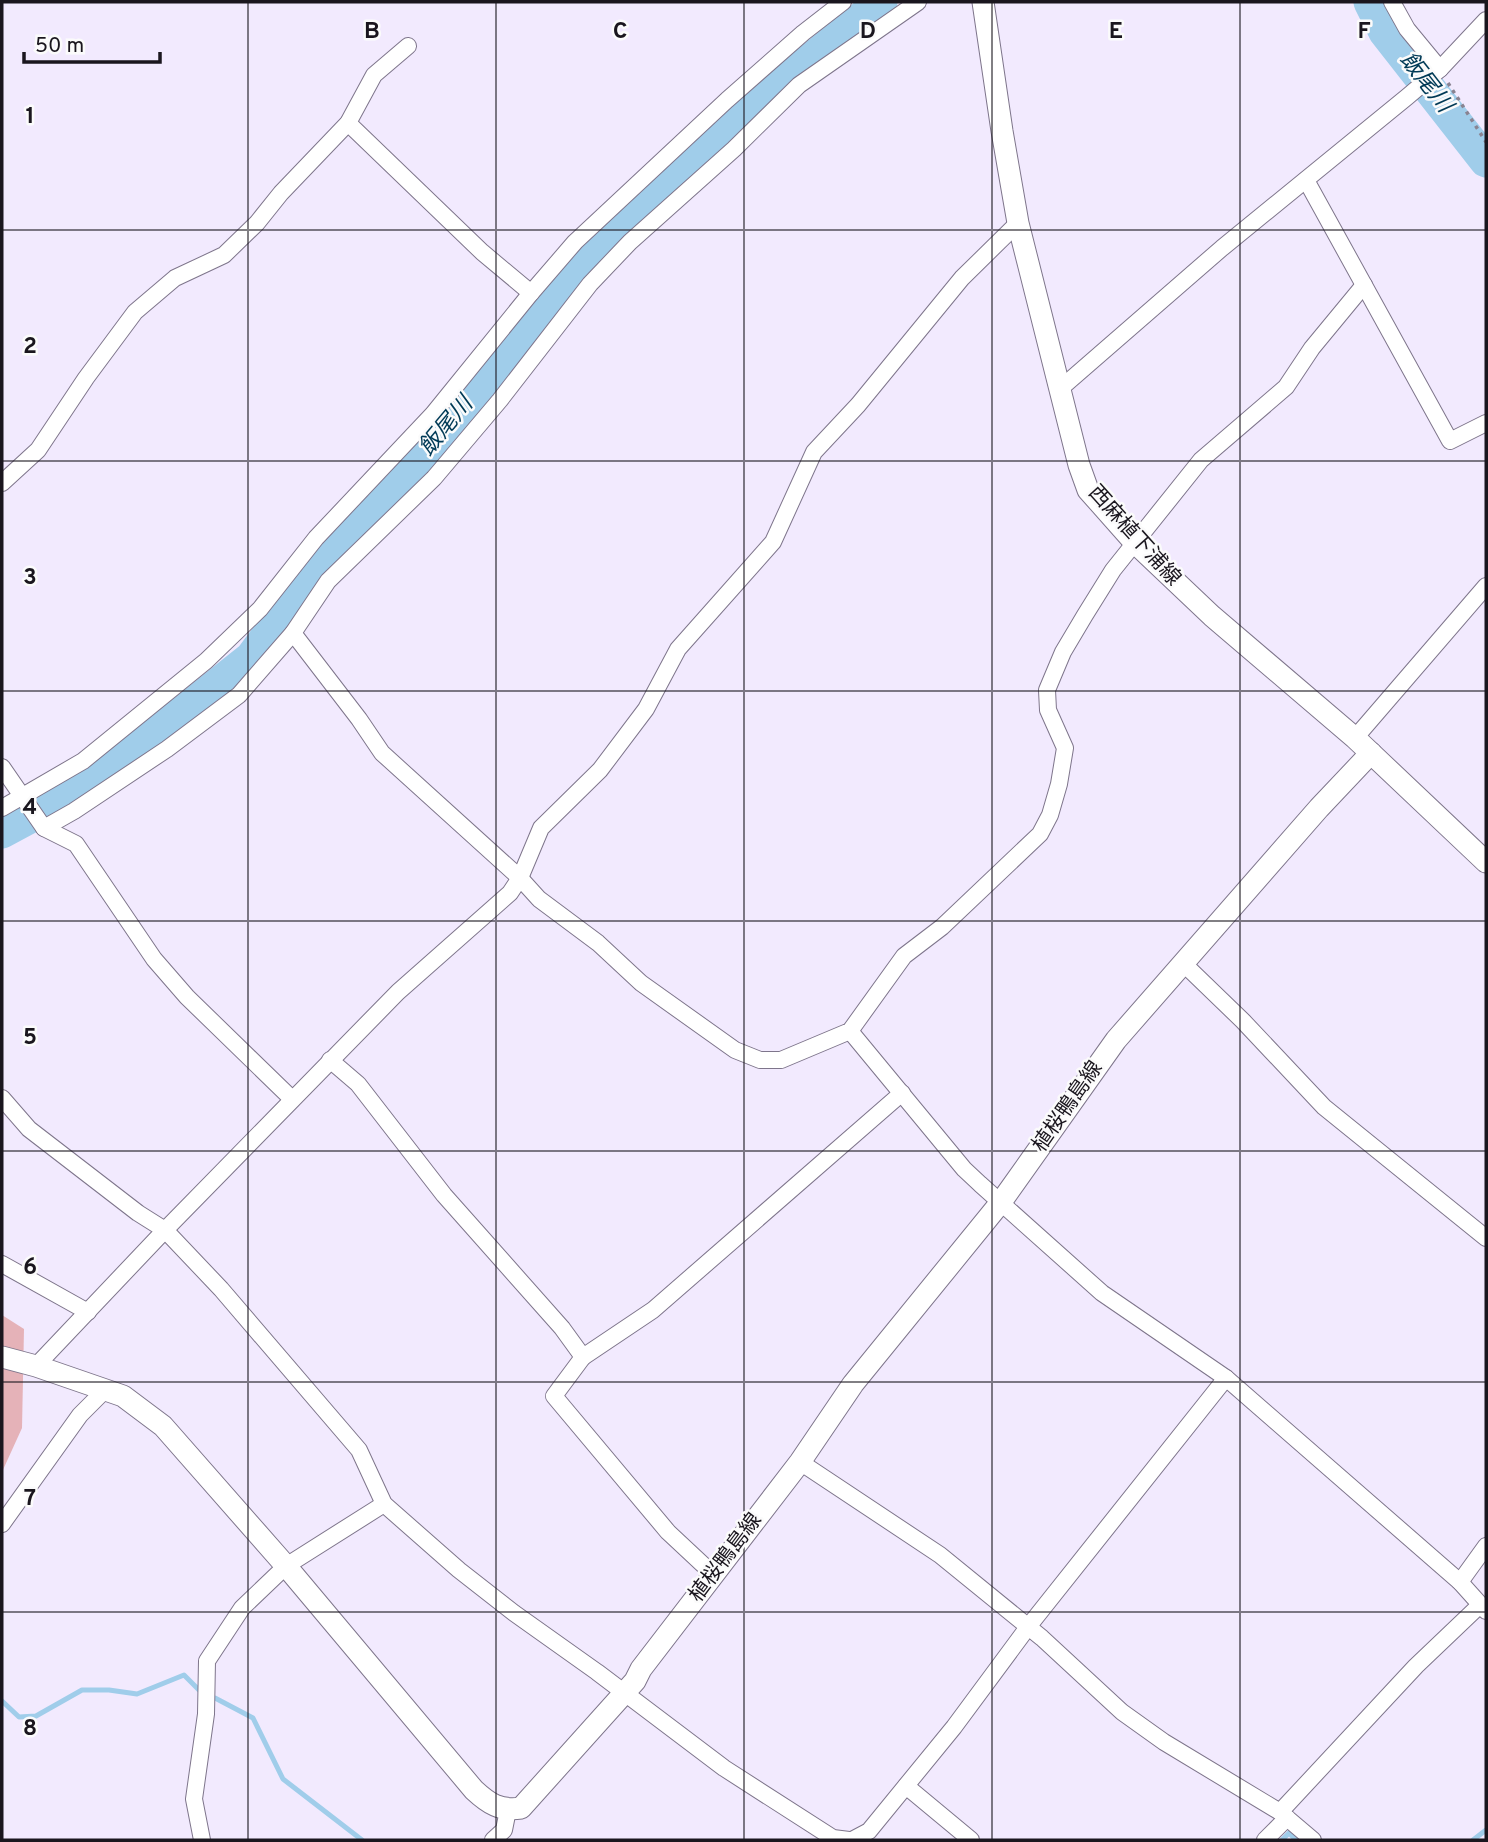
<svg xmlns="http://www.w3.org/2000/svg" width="1488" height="1842" font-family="Overpass,'Noto Sans JP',sans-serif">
<rect width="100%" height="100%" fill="#f2eafe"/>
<!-- green -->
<path fill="#e5b2b8" d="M2,1315L24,1329L22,1428L2,1472Z"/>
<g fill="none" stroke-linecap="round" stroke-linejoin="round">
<!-- stream -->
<g stroke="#a0cdea" stroke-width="5">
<path d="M215,1698L253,1718L283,1779L362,1840"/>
<path d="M2,1701L19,1717L36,1716L82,1690H109L137,1694L184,1675L199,1690"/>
<path d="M1282,1840L1289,1833L1296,1840"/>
<path d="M1473,1840L1486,1830"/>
</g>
<!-- river -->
<g stroke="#a0cdea" stroke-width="33">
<path d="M1370,2L1385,32L1486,161"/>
<path d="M2,832L56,803L183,712L251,658L307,582L409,472L585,265L776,88L881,2"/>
</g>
<defs>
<g id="street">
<path d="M1392,2L1407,29L1440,69"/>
<path d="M348,123L482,252L531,293"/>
<path d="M1306,180L1450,441L1486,423"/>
<path d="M1061,388L1222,248L1407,97L1440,69L1486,20"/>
<path d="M2,483L38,450L86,378L135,312L175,278L224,255L257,223L281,193L348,123L374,75L408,46"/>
<path d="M293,633L359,719L382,753L520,878L539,899L598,943L641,983L735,1050L760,1060H781L850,1031L904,956L942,927L1040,834L1050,815L1059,784L1065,748L1048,710L1047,690L1063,652L1085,615L1113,570L1201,460L1286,387L1312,348L1364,285"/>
<path d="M1355,738L1486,586"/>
<path d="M2,767L44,828L76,844L154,959L187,997L292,1099"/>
<path d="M2,808L83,761L206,661L260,609L316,538L433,414L531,293L575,242L727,100L803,33L843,2"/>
<path d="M44,828L74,811L167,749L239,695L293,633L328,581L434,478L500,400L590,284L630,242L734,149L799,85L918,2"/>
<path d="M1184,964L1243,1021L1324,1107L1486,1238"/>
<path d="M850,1031L964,1169L980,1184L1102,1293L1226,1378L1460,1582L1486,1611"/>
<path d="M330,1060L358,1084L444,1195L562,1328L583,1357L554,1396L668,1532L714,1575"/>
<path d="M2,1098L29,1129L138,1213L165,1230L221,1289L359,1450L384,1504L459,1570L514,1613L597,1672L724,1768L833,1838L849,1840"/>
<path d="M2,1264L88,1312"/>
<path d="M583,1357L653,1310L902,1093"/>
<path d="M36,1366L165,1230L398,992L510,893L520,878L541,828L600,770L646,709L678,649L773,542L814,452L858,405L962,278L1018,223"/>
<path d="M800,1462L940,1555L1042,1638L1122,1712L1164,1742L1280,1812L1313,1840"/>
<path d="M2,1524L80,1415L105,1390"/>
<path d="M1460,1582L1486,1546"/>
<path d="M906,1786L971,1840"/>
<path d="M1280,1812L1416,1666L1480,1605"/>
<path d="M202,1840L194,1799L206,1714L207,1661L242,1608L286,1566L384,1504"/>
<path d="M493,1840L504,1830L508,1810"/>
<path d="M852,1840L869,1831L954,1727L1028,1627L1226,1378"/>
<path d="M1265,1840L1287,1818"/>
</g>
<g id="secondary">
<path d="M983,2L1002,131L1018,223L1079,465L1088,490L1135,543L1212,616L1355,738L1486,862"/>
<path d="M2,1357L36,1366L123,1396L163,1426L286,1566L474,1790C489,1804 500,1811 521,1808L635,1681L641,1669L800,1462L853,1384L1001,1202L1116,1040L1319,808L1371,753"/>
</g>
</defs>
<!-- street casing -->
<use href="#street" stroke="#7e758b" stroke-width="18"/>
<!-- secondary casing -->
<use href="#secondary" stroke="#7e758b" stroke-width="23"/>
<!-- path -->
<path stroke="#898391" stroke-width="3.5" stroke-dasharray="3.5 5" stroke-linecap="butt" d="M1448,83L1486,142"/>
<!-- street -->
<use href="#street" stroke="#fff" stroke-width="16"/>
<!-- secondary -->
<use href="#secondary" stroke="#fff" stroke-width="21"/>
</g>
<!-- grid -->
<path fill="none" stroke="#1a161e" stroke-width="2" stroke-opacity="0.55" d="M248,2V1840M496,2V1840M744,2V1840M992,2V1840M1240,2V1840M2,230H1486M2,461H1486M2,691H1486M2,921H1486M2,1151H1486M2,1382H1486M2,1612H1486"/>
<g text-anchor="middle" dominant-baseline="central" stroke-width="5" stroke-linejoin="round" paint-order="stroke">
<!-- street labels -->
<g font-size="21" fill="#1a161e" stroke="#fbfbfb">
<text transform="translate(1134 536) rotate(48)">西麻植下浦線</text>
<text transform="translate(1068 1107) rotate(-55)">植桜鴨島線</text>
<text transform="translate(726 1558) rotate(-53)">植桜鴨島線</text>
</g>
<!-- water labels -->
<g font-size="23" font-style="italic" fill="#003a56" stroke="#fbfbfb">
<text transform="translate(1425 83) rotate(52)">飯尾川</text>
<text transform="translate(447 427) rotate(-50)">飯尾川</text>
</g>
</g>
<g font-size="23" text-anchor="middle" font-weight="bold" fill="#1a161e" stroke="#fbfbfb" stroke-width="5" stroke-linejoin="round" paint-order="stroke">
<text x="372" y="38">B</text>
<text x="620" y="38">C</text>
<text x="868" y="38">D</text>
<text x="1116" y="38">E</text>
<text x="1364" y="38">F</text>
<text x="30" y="123">1</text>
<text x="30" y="353">2</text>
<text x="30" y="584">3</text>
<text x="30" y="814">4</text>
<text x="30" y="1044">5</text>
<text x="30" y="1274">6</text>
<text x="30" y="1505">7</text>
<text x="30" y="1735">8</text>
</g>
<!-- border -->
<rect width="1488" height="1842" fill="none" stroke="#1a161e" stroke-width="7"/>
<!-- scale -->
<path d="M24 52v10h136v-10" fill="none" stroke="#1a161e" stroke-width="3.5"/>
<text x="35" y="52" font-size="21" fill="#1a161e" stroke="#fbfbfb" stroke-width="5" paint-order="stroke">50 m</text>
</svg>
